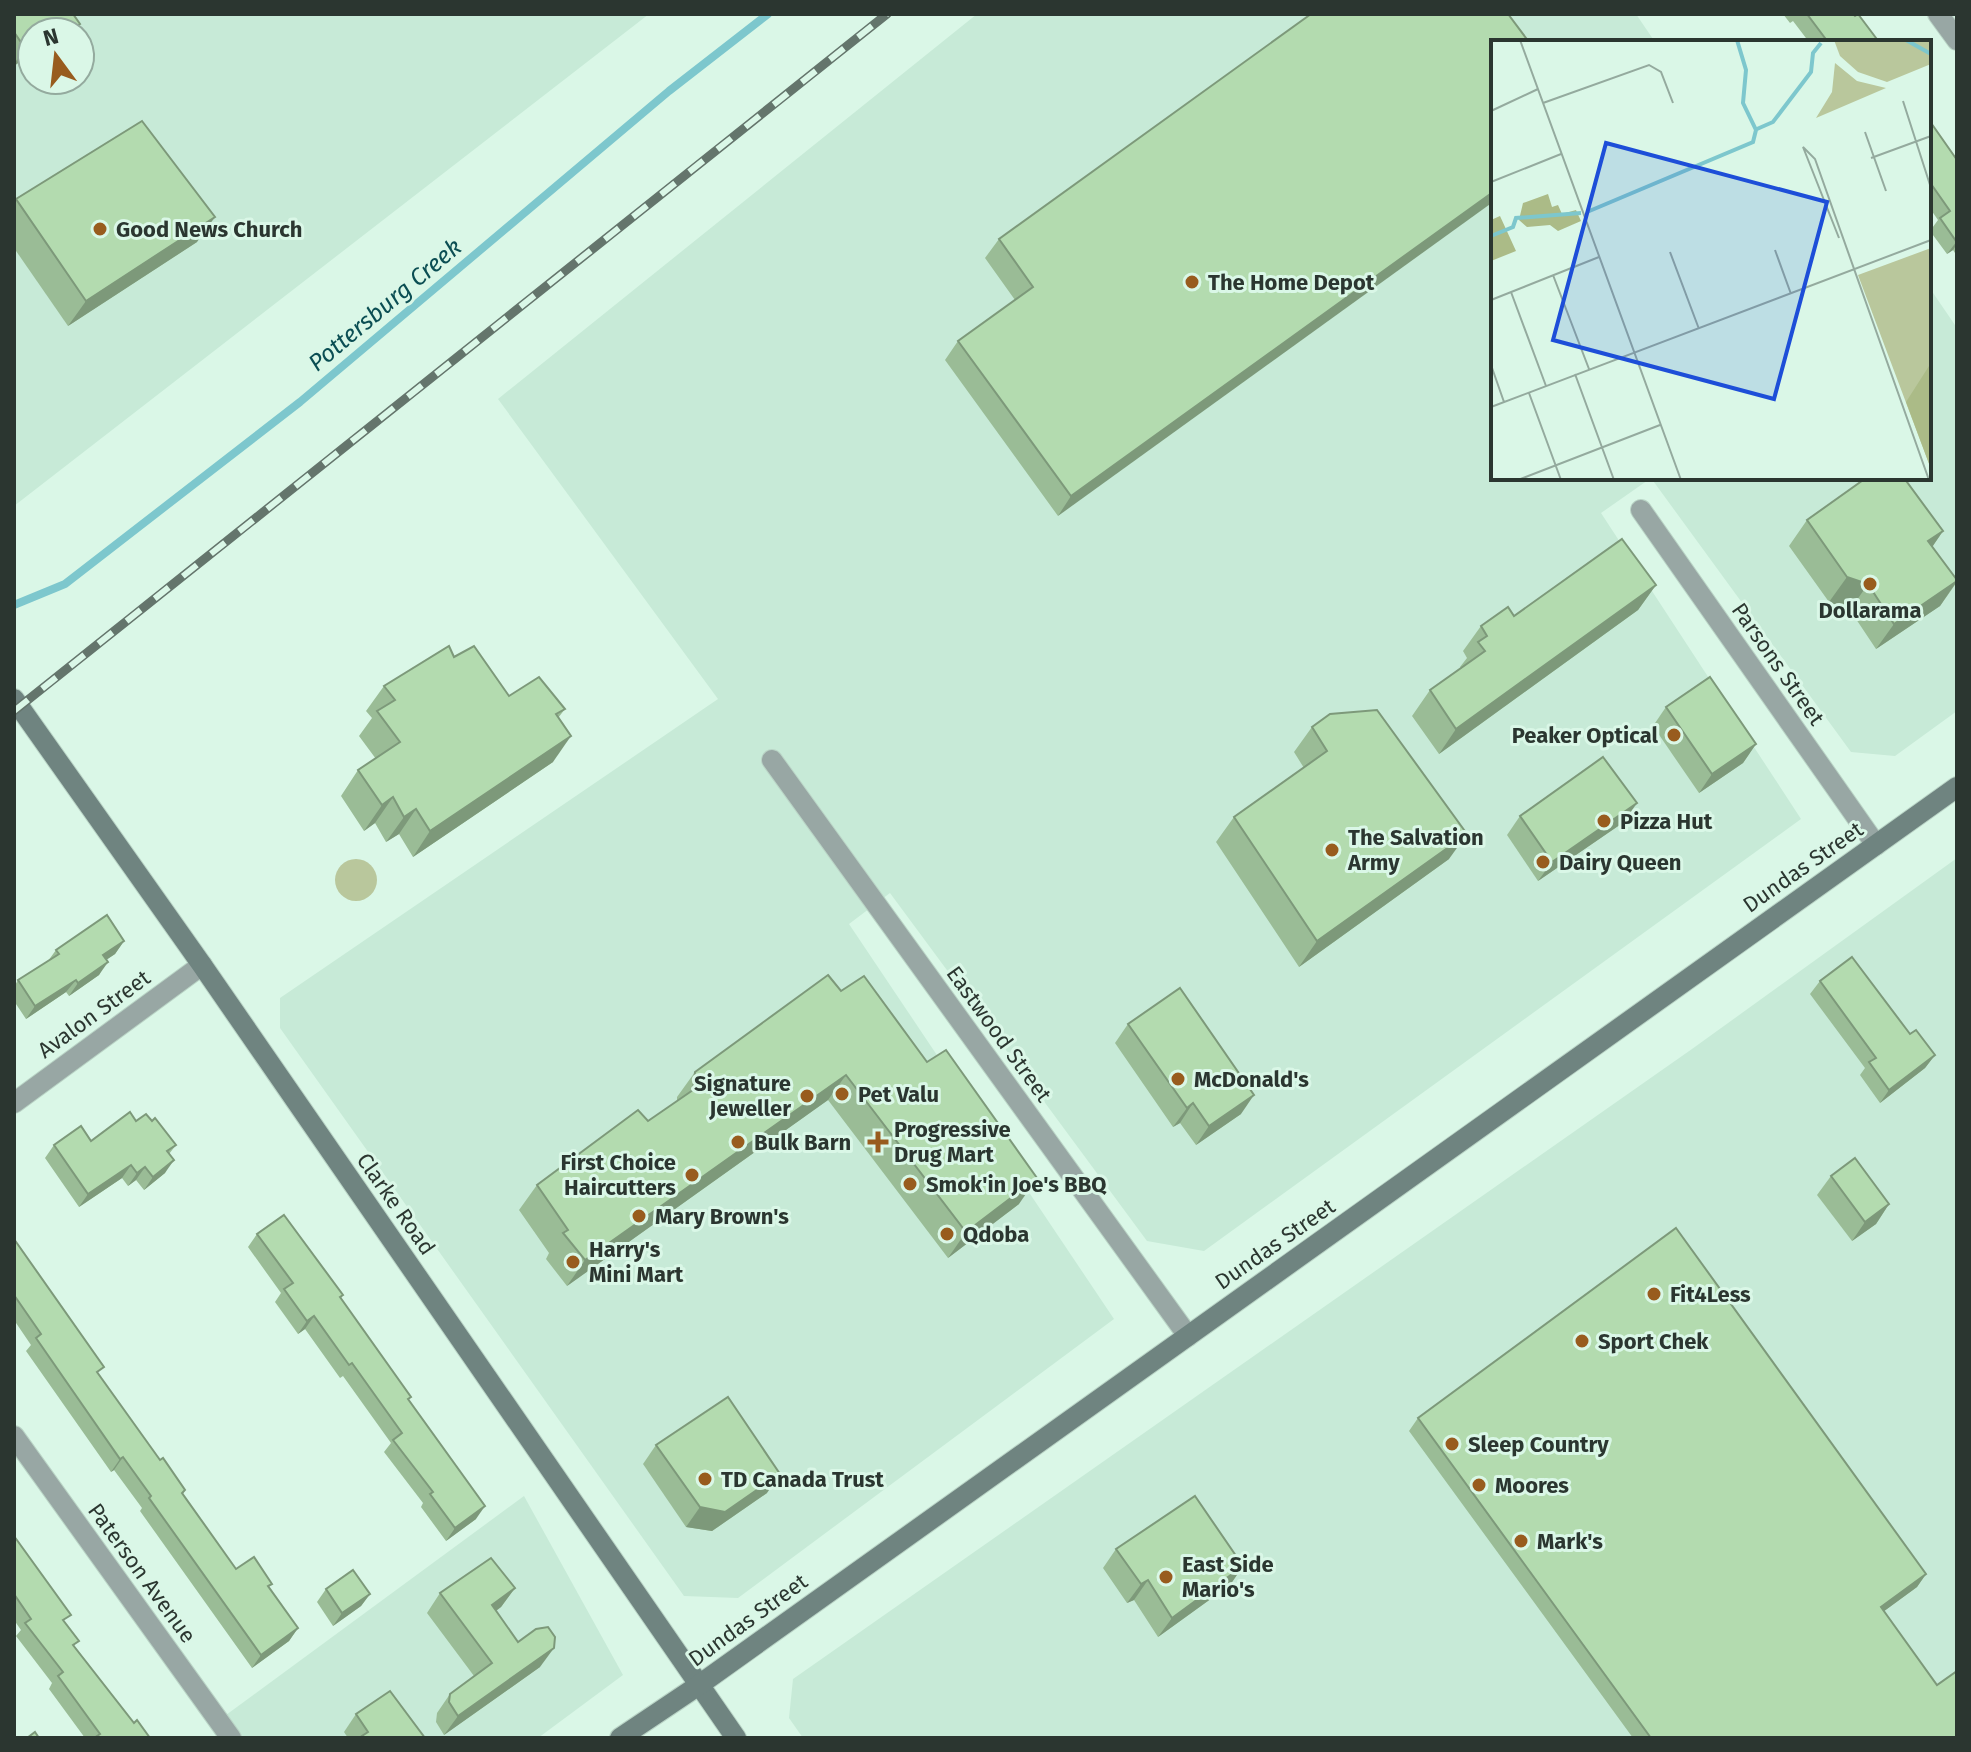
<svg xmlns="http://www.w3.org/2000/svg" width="1971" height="1752" font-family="'Fira Sans',sans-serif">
<rect width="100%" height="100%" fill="#daf7e7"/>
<!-- built -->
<g fill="#c7ead7" fill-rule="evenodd">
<path d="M14,14H649L14,506ZM32,32H80V80H32Z"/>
<path d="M977,14H1636L1655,42H1493V478H1929V287L1957,328V711L1895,756L1851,752L1651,478L1601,513L1801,819L1204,1251L1147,1241L890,893L849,924L1114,1319L738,1598L684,1596L280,1028V998L718,699L498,399Z"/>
<path d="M1957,858V1738H803L789,1718L793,1679L1692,1049Z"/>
<path d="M524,1496L623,1675L538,1738H243L226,1715Z"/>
</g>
<!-- green -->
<circle fill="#b9c79c" cx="356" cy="880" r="21"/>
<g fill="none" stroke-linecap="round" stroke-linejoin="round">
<!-- stream -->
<path stroke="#7dc7cd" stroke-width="8" d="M14,605L65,584L300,402L669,91L768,14"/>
<defs>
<g id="street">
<path d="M1938,14L1957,40"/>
<path d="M1641,510L1876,845"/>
<path d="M772,760L1188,1336"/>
<path d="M14,1103L202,965"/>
<path d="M14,1436L231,1738"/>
</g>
<g id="secondary">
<path d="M14,699L202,965L736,1738"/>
<path d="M620,1738L699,1685L1957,787"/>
</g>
</defs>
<!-- street casing -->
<use href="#street" stroke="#bad4c6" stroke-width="22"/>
<!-- secondary casing -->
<use href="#secondary" stroke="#bad4c6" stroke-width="22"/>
<!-- street -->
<use href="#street" stroke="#98a7a4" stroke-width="20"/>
<!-- secondary -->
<use href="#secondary" stroke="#6f8480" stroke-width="20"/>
<defs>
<path id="rail" d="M14,711L887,14"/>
</defs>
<!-- rail casing -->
<use href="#rail" stroke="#64756c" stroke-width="9"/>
<!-- rail -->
<use href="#rail" stroke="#daf7e7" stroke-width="6" stroke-dasharray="18" stroke-linecap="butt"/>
</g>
<!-- wall -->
<g fill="#9abc96">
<path d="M14,14L80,24L75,32H32V56L30,54L14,66Z"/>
<path d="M1508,14L1058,516L945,360L958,341L1015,300L985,258L999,239Z"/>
<path d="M1783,14H1853L1879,42H1809L1793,21L1790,23Z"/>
<path d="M1929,120L1957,160V256L1953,250L1947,254L1930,231L1938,220L1929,207Z"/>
<path d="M16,199L197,242L68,326L14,248V202Z"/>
<path d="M1807,520L1943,531L1932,547L1957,582L1940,606L1876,649L1850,610L1829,602L1789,546Z"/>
<path d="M1656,585L1638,610L1439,754L1412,716L1430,690L1461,668L1460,667L1467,658L1463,651L1481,626L1514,616Z"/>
<path d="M454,657L509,696L565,709L558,718L553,762L413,857L399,834L386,842L375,823L364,831L341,796L358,770L376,759L359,736L372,718L366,711L384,686Z"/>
<path d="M1666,707L1756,744L1743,763L1699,793L1653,726Z"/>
<path d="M1312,727L1449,859L1299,967L1216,842L1234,817L1304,768L1294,752Z"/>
<path d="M1520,816L1624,822L1538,881L1507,835Z"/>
<path d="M124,941L115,954L106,960L99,975L69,996L66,992L26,1019L14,1001V987L18,980L48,961L56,950Z"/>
<path d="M828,975L1019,1204L948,1258L828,1100L567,1286L546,1259L549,1253L519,1210L537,1185L648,1121L677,1101V1097L695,1072Z"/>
<path d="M1820,981L1910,1034L1935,1055L1925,1068L1880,1103L1860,1075L1865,1068L1810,994Z"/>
<path d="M1128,1024L1241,1114L1196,1145L1180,1123L1173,1127L1115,1043Z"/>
<path d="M136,1121H152L176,1145L169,1154L165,1173L144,1190L136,1180L128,1186L122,1178L79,1207L45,1158L54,1145L91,1141Z"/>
<path d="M1831,1176L1889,1204L1876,1224L1852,1241L1817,1195Z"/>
<path d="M257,1234L343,1295L341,1298L409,1401L476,1519L446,1541L421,1507L423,1503L384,1452L391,1443L343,1376L340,1378L305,1329L298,1334L275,1302L281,1293L248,1247Z"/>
<path d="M14,1239L99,1375L160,1460L185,1490L183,1494L236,1569L269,1588L298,1628L289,1641L252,1668L140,1511L142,1508L114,1470L111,1472L26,1351L31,1345L14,1320Z"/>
<path d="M1418,1418L1926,1574L1917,1587L1884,1611L1957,1738H1633L1409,1431Z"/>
<path d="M656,1445L767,1493L712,1531L686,1527L643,1464Z"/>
<path d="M14,1536L65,1623L75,1647L134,1723L150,1738H85L49,1689L52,1683L16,1636L21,1630L14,1620Z"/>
<path d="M1116,1549L1243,1566L1230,1585L1158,1637L1134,1600L1127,1603L1103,1568Z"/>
<path d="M515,1588L501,1607L496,1611L518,1642L540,1667L444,1735L436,1722L437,1713L450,1694L474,1676L427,1613L440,1593Z"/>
<path d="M326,1589L370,1594L361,1606L333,1626L317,1602Z"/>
<path d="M356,1714L425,1738H348L344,1732Z"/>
</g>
<!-- shaded-wall -->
<g fill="#7d997a">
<path d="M32,43V52L30,54L14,66V64L25,48Z"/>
<path d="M1493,192V202L1058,516L1071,496Z"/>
<path d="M215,217L197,242L68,326L86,301Z"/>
<path d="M1957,241V244L1953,250L1947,254Z"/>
<path d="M1943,531L1926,556L1928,541Z"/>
<path d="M1847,577L1868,584L1850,610L1829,602Z"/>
<path d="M1957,581L1940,606L1876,649L1894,624Z"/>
<path d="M1656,585L1638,610L1439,754L1456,729Z"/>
<path d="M571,736L553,762L413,857L430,831Z"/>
<path d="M1756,744L1743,763L1699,793L1712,774Z"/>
<path d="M393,797L375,823L364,831L382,805Z"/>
<path d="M1637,803L1624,822L1538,881L1552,862Z"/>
<path d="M416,809L399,834L386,842L404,817Z"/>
<path d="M1467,834L1449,859L1299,967L1317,941Z"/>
<path d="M124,941L115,954L94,968L103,955Z"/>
<path d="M108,962L99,975L69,996L78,983Z"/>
<path d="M76,980L66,992L26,1019L35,1006Z"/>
<path d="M1935,1055L1925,1068L1880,1103L1889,1090Z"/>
<path d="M846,1075L828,1100L567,1286L585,1260Z"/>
<path d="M1254,1095L1241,1114L1196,1145L1209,1126Z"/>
<path d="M1193,1103L1180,1123L1173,1127L1187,1108Z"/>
<path d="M174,1160L165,1173L144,1190L153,1177Z"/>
<path d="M131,1165L122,1178L79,1207L88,1194Z"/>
<path d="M145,1167L136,1180L128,1186L137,1173Z"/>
<path d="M1037,1178L1019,1204L948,1258L966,1232Z"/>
<path d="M1889,1204L1876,1224L1852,1241L1865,1222Z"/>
<path d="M314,1316L305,1329L298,1334L307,1321Z"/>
<path d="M123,1457L114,1470L111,1472L120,1459Z"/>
<path d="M780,1474L767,1493L712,1531L686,1527L700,1507Z"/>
<path d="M485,1506L476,1519L446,1541L455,1528Z"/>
<path d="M1243,1566L1230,1585L1158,1637L1172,1618Z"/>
<path d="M1926,1574L1917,1587L1872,1620L1881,1607Z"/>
<path d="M1148,1580L1134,1600L1127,1603L1141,1584Z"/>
<path d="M515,1588L501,1607L478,1624L492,1605Z"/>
<path d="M370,1594L361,1606L333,1626L342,1613Z"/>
<path d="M298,1628L289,1641L252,1668L261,1655Z"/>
<path d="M554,1648L540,1667L444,1735L458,1716Z"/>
</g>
<!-- building -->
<g fill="#b3dbaf" stroke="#7d997a" stroke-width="2">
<path d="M14,14H73L80,24L68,32H32V43L25,48L14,32Z"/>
<path d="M1311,14H1508L1529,42H1493V192L1071,496L958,341L1033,287L999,239Z"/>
<path d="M1807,14H1853L1855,16L1858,14L1879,42H1828Z"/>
<path d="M1929,120L1957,160L1956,241L1940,218L1950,211L1929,181Z"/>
<path d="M142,121L215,217L86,301L16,199Z"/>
<path d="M1866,478H1904L1943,531L1928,541L1957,580V581L1894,624L1868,584L1847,577L1807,520Z"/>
<path d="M1622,539L1656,585L1456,729L1430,690L1485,651L1478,642L1487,636L1481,626L1508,607L1514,616Z"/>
<path d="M449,646L454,657L474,646L509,696L539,677L565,709L556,714L571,736L430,831L416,809L404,817L393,797L382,805L358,770L400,742L377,711L395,700L384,686Z"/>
<path d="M1710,677L1756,744L1712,774L1666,707Z"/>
<path d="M1377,710L1467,834L1317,941L1234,817L1327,751L1312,727L1330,714Z"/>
<path d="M1603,757L1637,803L1552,862L1520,816Z"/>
<path d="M107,915L124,941L103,955L108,962L78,983L76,980L35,1006L18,980L59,954L56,950Z"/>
<path d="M1852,957L1910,1034L1916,1030L1935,1055L1889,1090L1869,1062L1876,1058L1820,981Z"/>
<path d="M828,975L841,991L864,976L927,1062L946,1050L1037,1178L966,1232L846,1075L585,1260L563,1233L568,1230L537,1185L638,1110L648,1121L693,1090L695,1072Z"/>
<path d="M1180,988L1254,1095L1209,1126L1193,1103L1187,1108L1128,1024Z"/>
<path d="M130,1112L136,1121L146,1114L152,1121L155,1118L176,1145L167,1151L174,1160L153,1177L145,1167L137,1173L131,1165L88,1194L54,1145L81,1126L91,1141Z"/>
<path d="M1855,1158L1889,1204L1865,1222L1831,1176Z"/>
<path d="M284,1215L343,1295L340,1297L411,1397L408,1399L485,1506L455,1528L430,1494L433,1492L393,1440L402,1433L352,1363L349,1365L314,1316L307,1321L284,1289L293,1283L257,1234Z"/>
<path d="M1676,1228L1926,1574L1881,1607L1937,1685L1957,1671V1738H1651L1418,1418Z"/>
<path d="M14,1239L104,1367L97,1372L160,1460L163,1458L185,1490L182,1493L236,1569L254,1557L272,1584L268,1586L298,1628L261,1655L149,1498L151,1496L123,1457L120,1459L36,1338L41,1334L14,1295Z"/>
<path d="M728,1397L780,1474L725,1512L700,1507L656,1445Z"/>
<path d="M1195,1496L1243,1566L1172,1618L1148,1580L1141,1584L1116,1549Z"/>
<path d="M14,1536L71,1615L63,1620L79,1641L73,1645L134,1723L137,1720L150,1738H94L100,1734L58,1676L63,1672L25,1623L31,1619L14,1594Z"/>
<path d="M491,1558L515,1588L492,1605L518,1642L536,1629L548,1627L555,1637L554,1648L458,1716L449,1702L450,1694L492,1663L440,1593Z"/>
<path d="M353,1570L370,1594L342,1613L326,1589Z"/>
<path d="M390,1691L425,1738H364L362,1736L368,1732L356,1714Z"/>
<path d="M35,1732L39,1738H27Z"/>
</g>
<!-- markers -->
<g fill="#985c1e" stroke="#daf7e7" stroke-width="3">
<circle cx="100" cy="229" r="8"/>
<circle cx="1192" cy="282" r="8"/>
<circle cx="1870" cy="584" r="8"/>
<circle cx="1674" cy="735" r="8"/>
<circle cx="1604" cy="821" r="8"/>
<circle cx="1332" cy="850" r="8"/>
<circle cx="1543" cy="862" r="8"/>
<circle cx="1178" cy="1079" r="8"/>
<circle cx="842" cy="1094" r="8"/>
<circle cx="807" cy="1096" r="8"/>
<circle cx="738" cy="1142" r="8"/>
<path d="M874 1130h8v8h8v8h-8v8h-8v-8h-8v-8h8z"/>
<circle cx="692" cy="1175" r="8"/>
<circle cx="910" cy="1184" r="8"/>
<circle cx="639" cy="1216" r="8"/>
<circle cx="947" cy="1234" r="8"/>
<circle cx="573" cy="1262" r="8"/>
<circle cx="1654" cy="1294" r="8"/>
<circle cx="1582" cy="1341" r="8"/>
<circle cx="1452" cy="1444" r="8"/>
<circle cx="705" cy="1479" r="8"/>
<circle cx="1479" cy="1485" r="8"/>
<circle cx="1521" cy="1541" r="8"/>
<circle cx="1166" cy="1577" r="8"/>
</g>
<g text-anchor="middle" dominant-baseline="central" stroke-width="6" stroke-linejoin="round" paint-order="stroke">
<!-- poi labels -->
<g font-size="22" font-weight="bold" fill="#2b3630" stroke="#daf7e7" text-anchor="start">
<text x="116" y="229">Good News Church</text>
<text x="1208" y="282">The Home Depot</text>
<text x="1870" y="610" text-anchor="middle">Dollarama</text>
<text x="1658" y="735" text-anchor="end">Peaker Optical</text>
<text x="1620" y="821">Pizza Hut</text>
<text x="1348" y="837">The Salvation<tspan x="1348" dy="25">Army</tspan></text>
<text x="1559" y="862">Dairy Queen</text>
<text x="1194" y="1079">McDonald's</text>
<text x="791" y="1083" text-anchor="end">Signature<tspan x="791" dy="25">Jeweller</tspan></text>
<text x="858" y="1094">Pet Valu</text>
<text x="894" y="1129">Progressive<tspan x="894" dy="25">Drug Mart</tspan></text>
<text x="754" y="1142">Bulk Barn</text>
<text x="676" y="1162" text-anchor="end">First Choice<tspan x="676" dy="25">Haircutters</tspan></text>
<text x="926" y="1184">Smok'in Joe's BBQ</text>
<text x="655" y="1216">Mary Brown's</text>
<text x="963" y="1234">Qdoba</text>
<text x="589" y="1249">Harry's<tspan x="589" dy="25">Mini Mart</tspan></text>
<text x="1670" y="1294">Fit4Less</text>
<text x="1598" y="1341">Sport Chek</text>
<text x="1468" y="1444">Sleep Country</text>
<text x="721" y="1479">TD Canada Trust</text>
<text x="1495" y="1485">Moores</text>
<text x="1537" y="1541">Mark's</text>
<text x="1182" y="1564">East Side<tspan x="1182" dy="25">Mario's</tspan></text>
</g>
<!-- street labels -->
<g font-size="22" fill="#2b3630" stroke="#daf7e7">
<text transform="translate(1778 664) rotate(55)">Parsons Street</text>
<text transform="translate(1803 867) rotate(-35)">Dundas Street</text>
<text transform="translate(94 1014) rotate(-36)">Avalon Street</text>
<text transform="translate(999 1034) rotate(54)">Eastwood Street</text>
<text transform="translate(396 1204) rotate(55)">Clarke Road</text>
<text transform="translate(1275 1244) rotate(-35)">Dundas Street</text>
<text transform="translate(142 1573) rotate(54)">Paterson Avenue</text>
<text transform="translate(748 1620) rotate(-36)">Dundas Street</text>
</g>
<!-- water labels -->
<g font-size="24" font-style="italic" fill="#0b4e53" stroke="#daf7e7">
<text transform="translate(385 305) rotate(-40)">Pottersburg Creek</text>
</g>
</g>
<!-- overview -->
<g transform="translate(1491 40)">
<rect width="440" height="440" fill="#daf7e7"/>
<path d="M343,0H440V24L396,42L367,32L349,16ZM344,23L366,41L395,48L325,78L341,52ZM440,208V429L367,235Z" fill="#b9c79c"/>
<path d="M57,154L61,167L67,165L71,174L85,170L90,181L67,191L59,185L36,187L28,180L32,163ZM9,176L25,211L0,221V180ZM438,326L440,330V429L415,362Z" fill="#abbb87"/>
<path fill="none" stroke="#7dc7cd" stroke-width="4" d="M415,0L440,14M266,89L282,82L320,32L322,13L330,3M96,172L262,102L265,90L252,63L255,30L246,0M0,196L22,187L25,178L90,173"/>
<path fill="none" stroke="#94aa9e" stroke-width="2" d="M29,0L190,440M412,61L440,148M52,63L158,25L170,32L182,63M0,71L47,49M374,92L395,151M380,118L440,96M0,142L70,114M348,198L312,107L324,119L438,440M284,210L300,254M179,212L208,289M62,235L98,329M20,252L55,346M0,260L108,217M0,325L13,362M84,334L123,440M38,353L70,440M0,367L440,200M27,440L169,385"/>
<path fill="#1d4ed8" fill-opacity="0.15" stroke="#1d4ed8" stroke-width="4" d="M115,103L336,162L283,359L62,300Z"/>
<rect width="440" height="440" fill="none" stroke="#2b3630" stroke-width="4"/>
</g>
<!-- border -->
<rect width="1971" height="1752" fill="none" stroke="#2b3630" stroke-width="32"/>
<!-- north arrow -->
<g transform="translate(56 56) rotate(345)"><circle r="38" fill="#daf7e7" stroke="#94aa9e" stroke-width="2"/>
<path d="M0-6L14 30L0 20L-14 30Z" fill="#985c1e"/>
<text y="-12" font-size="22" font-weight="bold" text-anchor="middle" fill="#2b3630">N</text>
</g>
</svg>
